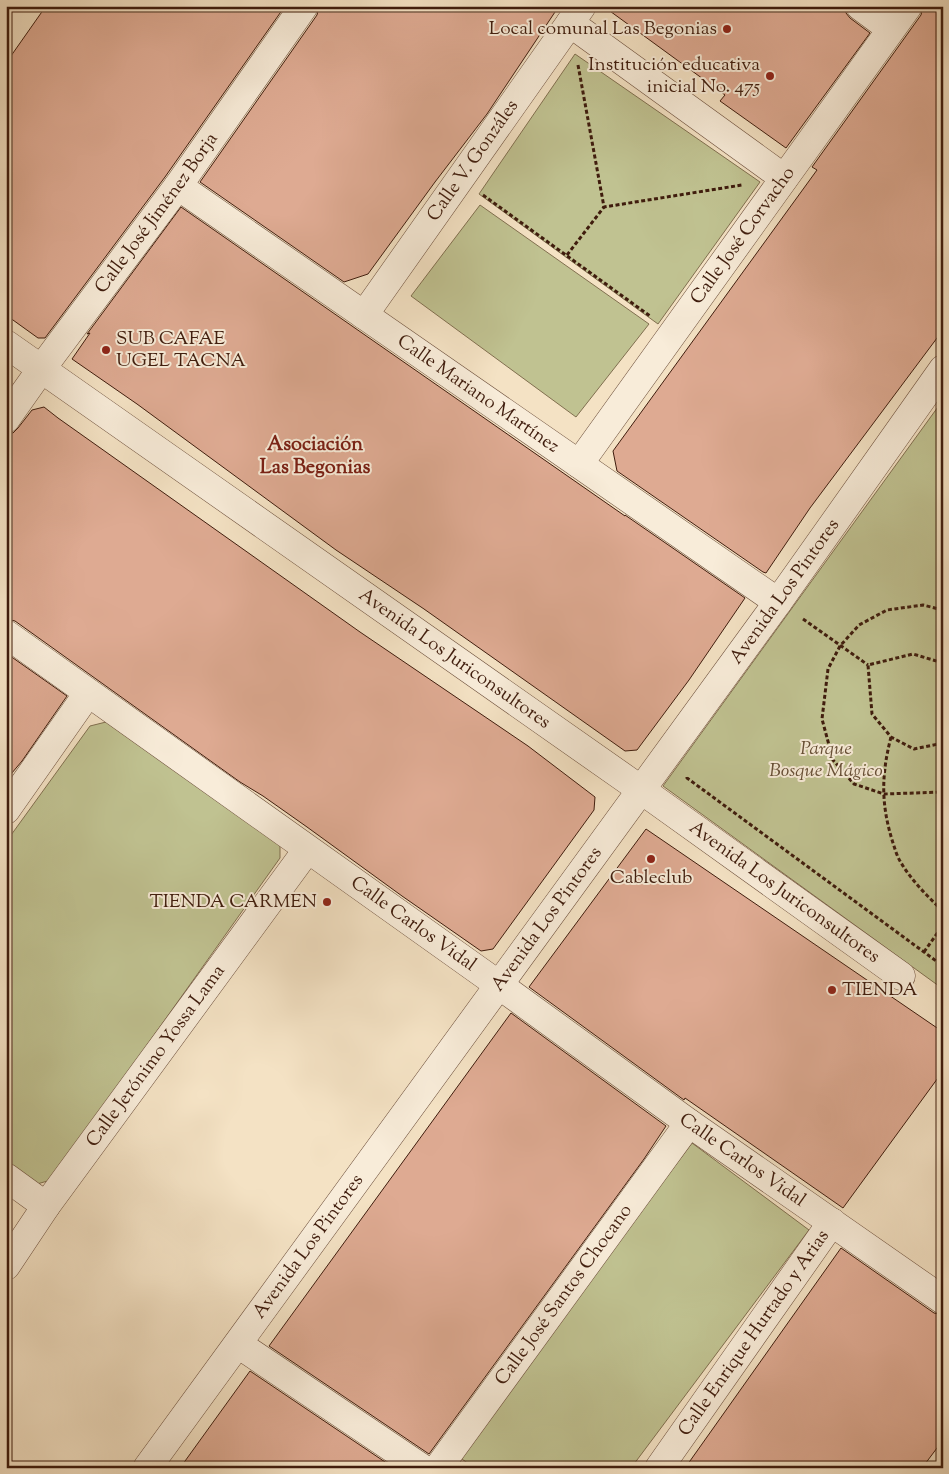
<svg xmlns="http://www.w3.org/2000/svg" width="949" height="1474" font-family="'Sorts Mill Goudy',serif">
<rect width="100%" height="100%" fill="#f4e2c4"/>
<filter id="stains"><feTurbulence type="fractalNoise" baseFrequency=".004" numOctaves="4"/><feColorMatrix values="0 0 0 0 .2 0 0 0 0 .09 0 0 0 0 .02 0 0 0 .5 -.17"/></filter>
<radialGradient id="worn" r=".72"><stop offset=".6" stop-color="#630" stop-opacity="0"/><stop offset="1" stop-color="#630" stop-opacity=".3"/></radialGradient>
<!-- green -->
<g fill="#c0c291" stroke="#806f4f">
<path d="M575,54L760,182L658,324L479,194Z"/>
<path d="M480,205L649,324L576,417L411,296Z"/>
<path d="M943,400V989L663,786Z"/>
<path d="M106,722L280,845V858L51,1180L37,1184L6,1162V842L90,726Z"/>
<path d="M692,1143L809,1230L631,1468H474L458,1456Z"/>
</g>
<!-- building -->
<g fill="#deaa92" stroke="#3f1c0d">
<path d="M46,6H285L165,177L45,338H38L6,315V63Z"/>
<path d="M319,6H559L487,114L435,182L368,274L344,282L200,182L317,15Z"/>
<path d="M603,6H845L846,13L850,18L870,33L786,148L720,101L725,95Z"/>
<path d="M923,6H943V330L810,508L766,573L763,572L617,471L613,451L817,170L812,167L921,15Z"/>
<path d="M181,207L625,516V515L745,598L689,680L637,750L625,751L424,609L336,550L137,404L72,359L90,333L87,334Z"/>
<path d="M44,407L58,418L360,632L528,746L595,797L594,810L493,949L481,951L402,896L307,827L263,796L240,782L15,621L6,619V434L13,433L18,428L32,410Z"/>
<path d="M6,653L67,696L22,761L6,780Z"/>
<path d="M646,829L943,1032V1071L843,1208L685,1098L684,1100L529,987Z"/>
<path d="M511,1013L666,1126L644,1159L429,1454L269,1346Z"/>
<path d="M841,1248L934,1313L943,1315V1440L922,1468H685Z"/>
<path d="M250,1371L394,1468H180Z"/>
</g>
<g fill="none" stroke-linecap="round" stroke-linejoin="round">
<defs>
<g id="minor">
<path d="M860,6L891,29"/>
<path d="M570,23L784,178"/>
<path id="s1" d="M178,186L778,602"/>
<path id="s2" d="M364,315L582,6"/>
<path id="s3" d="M6,419L42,368L178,186L304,6"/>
<path id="s4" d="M579,464L908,6"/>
<path id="s5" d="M6,634L499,985L689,1123L943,1300"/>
<path d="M6,810L88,693"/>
<path d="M6,1177L46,1206"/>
<path id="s6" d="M6,1266L46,1206L307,850"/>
<path d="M238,1344L422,1468"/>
<path id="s7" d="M438,1468L689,1123"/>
<path id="s8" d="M659,1468L832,1222"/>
</g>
<g id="tertiary">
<path id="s9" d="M6,344L640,789L901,976"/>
<path id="s10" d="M147,1468L778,602L943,369"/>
</g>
</defs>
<!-- minor casing -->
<use href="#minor" stroke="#6c4e3b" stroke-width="29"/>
<!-- tertiary casing -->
<use href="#tertiary" stroke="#6c4e3b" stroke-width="29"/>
<!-- path -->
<g stroke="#3f1c0d" stroke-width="3" stroke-dasharray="4 2.5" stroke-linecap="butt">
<path d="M578,65L604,207L742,185"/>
<path d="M483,195L650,316"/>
<path d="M567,255L604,207"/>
<path d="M943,610L923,605L887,610L859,625L840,646L828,669L822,719L833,760L854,784L884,794L943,792"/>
<path d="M803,619L868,665"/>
<path d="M943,663L913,654L868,665L872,714L891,737L914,749L943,743"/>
<path d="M891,737C881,776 881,805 893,843C895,849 897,856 900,861C911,880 927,896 943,911"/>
<path d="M687,777V778L943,966"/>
<path d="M924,952L943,925"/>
</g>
<!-- minor -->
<use href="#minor" stroke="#f8ecd9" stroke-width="28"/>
<!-- tertiary -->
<use href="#tertiary" stroke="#f8ecd9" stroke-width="28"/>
</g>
<!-- markers -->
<g fill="#8f2418" stroke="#f8ecd9" stroke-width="2">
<circle cx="727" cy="29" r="5"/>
<circle cx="770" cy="76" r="5"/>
<circle cx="106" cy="350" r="5"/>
<circle cx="651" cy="859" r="5"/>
<circle cx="327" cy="902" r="5"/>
<circle cx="832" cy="990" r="5"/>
</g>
<g text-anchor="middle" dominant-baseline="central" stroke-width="4" stroke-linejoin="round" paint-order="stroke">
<!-- poi labels -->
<g font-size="19" fill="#3f1c0d" stroke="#f8ecd9" text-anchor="end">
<text x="717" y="29">Local comunal Las Begonias</text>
<text x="760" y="65">Institución educativa<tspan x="760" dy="22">inicial No. 475</tspan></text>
<text x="116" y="339" text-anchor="start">SUB CAFAE<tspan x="116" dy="22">UGEL TACNA</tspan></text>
<text x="651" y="878" text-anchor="middle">Cableclub</text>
<text x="317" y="902">TIENDA CARMEN</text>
<text x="842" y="990" text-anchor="start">TIENDA</text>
</g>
<!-- street labels -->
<g font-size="19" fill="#3f1c0d" stroke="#f8ecd9">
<text stroke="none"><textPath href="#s2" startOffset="189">Calle V. Gonzáles</textPath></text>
<text stroke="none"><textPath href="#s3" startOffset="255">Calle José Jiménez Borja</textPath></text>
<text stroke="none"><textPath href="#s4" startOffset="281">Calle José Corvacho</textPath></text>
<text stroke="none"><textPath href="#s1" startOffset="365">Calle Mariano Martínez</textPath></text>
<text stroke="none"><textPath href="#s10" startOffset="1084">Avenida Los Pintores</textPath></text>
<text stroke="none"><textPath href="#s9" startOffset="548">Avenida Los Juriconsultores</textPath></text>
<text stroke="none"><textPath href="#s9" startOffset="952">Avenida Los Juriconsultores</textPath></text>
<text stroke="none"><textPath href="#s10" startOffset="679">Avenida Los Pintores</textPath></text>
<text stroke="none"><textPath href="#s5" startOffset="500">Calle Carlos Vidal</textPath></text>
<text stroke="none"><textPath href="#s6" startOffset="258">Calle Jerónimo Yossa Lama</textPath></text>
<text stroke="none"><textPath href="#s5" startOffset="905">Calle Carlos Vidal</textPath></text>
<text stroke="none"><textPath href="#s10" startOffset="274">Avenida Los Pintores</textPath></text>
<text stroke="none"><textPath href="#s7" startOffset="214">Calle José Santos Chocano</textPath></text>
<text stroke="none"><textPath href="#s8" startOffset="165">Calle Enrique Hurtado y Arias</textPath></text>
</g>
<!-- park labels -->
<g font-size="19" font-style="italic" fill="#664e35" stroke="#f8ecd9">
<text x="826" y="749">Parque<tspan x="826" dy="22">Bosque Mágico</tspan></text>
</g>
<!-- neighbourhood labels -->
<g font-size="20" font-weight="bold" fill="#7a1f14" stroke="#f8ecd9">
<text x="315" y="445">Asociación<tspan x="315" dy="23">Las Begonias</tspan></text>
</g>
</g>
<!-- margin -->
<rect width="949" height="1474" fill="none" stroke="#f4e2c4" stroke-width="25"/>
<rect x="8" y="8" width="934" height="1459" fill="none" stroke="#3f1c0d" stroke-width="2.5"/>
<rect x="12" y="12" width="924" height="1449" fill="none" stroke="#3f1c0d"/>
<rect width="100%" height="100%" filter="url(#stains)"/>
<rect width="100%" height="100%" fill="url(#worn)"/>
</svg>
